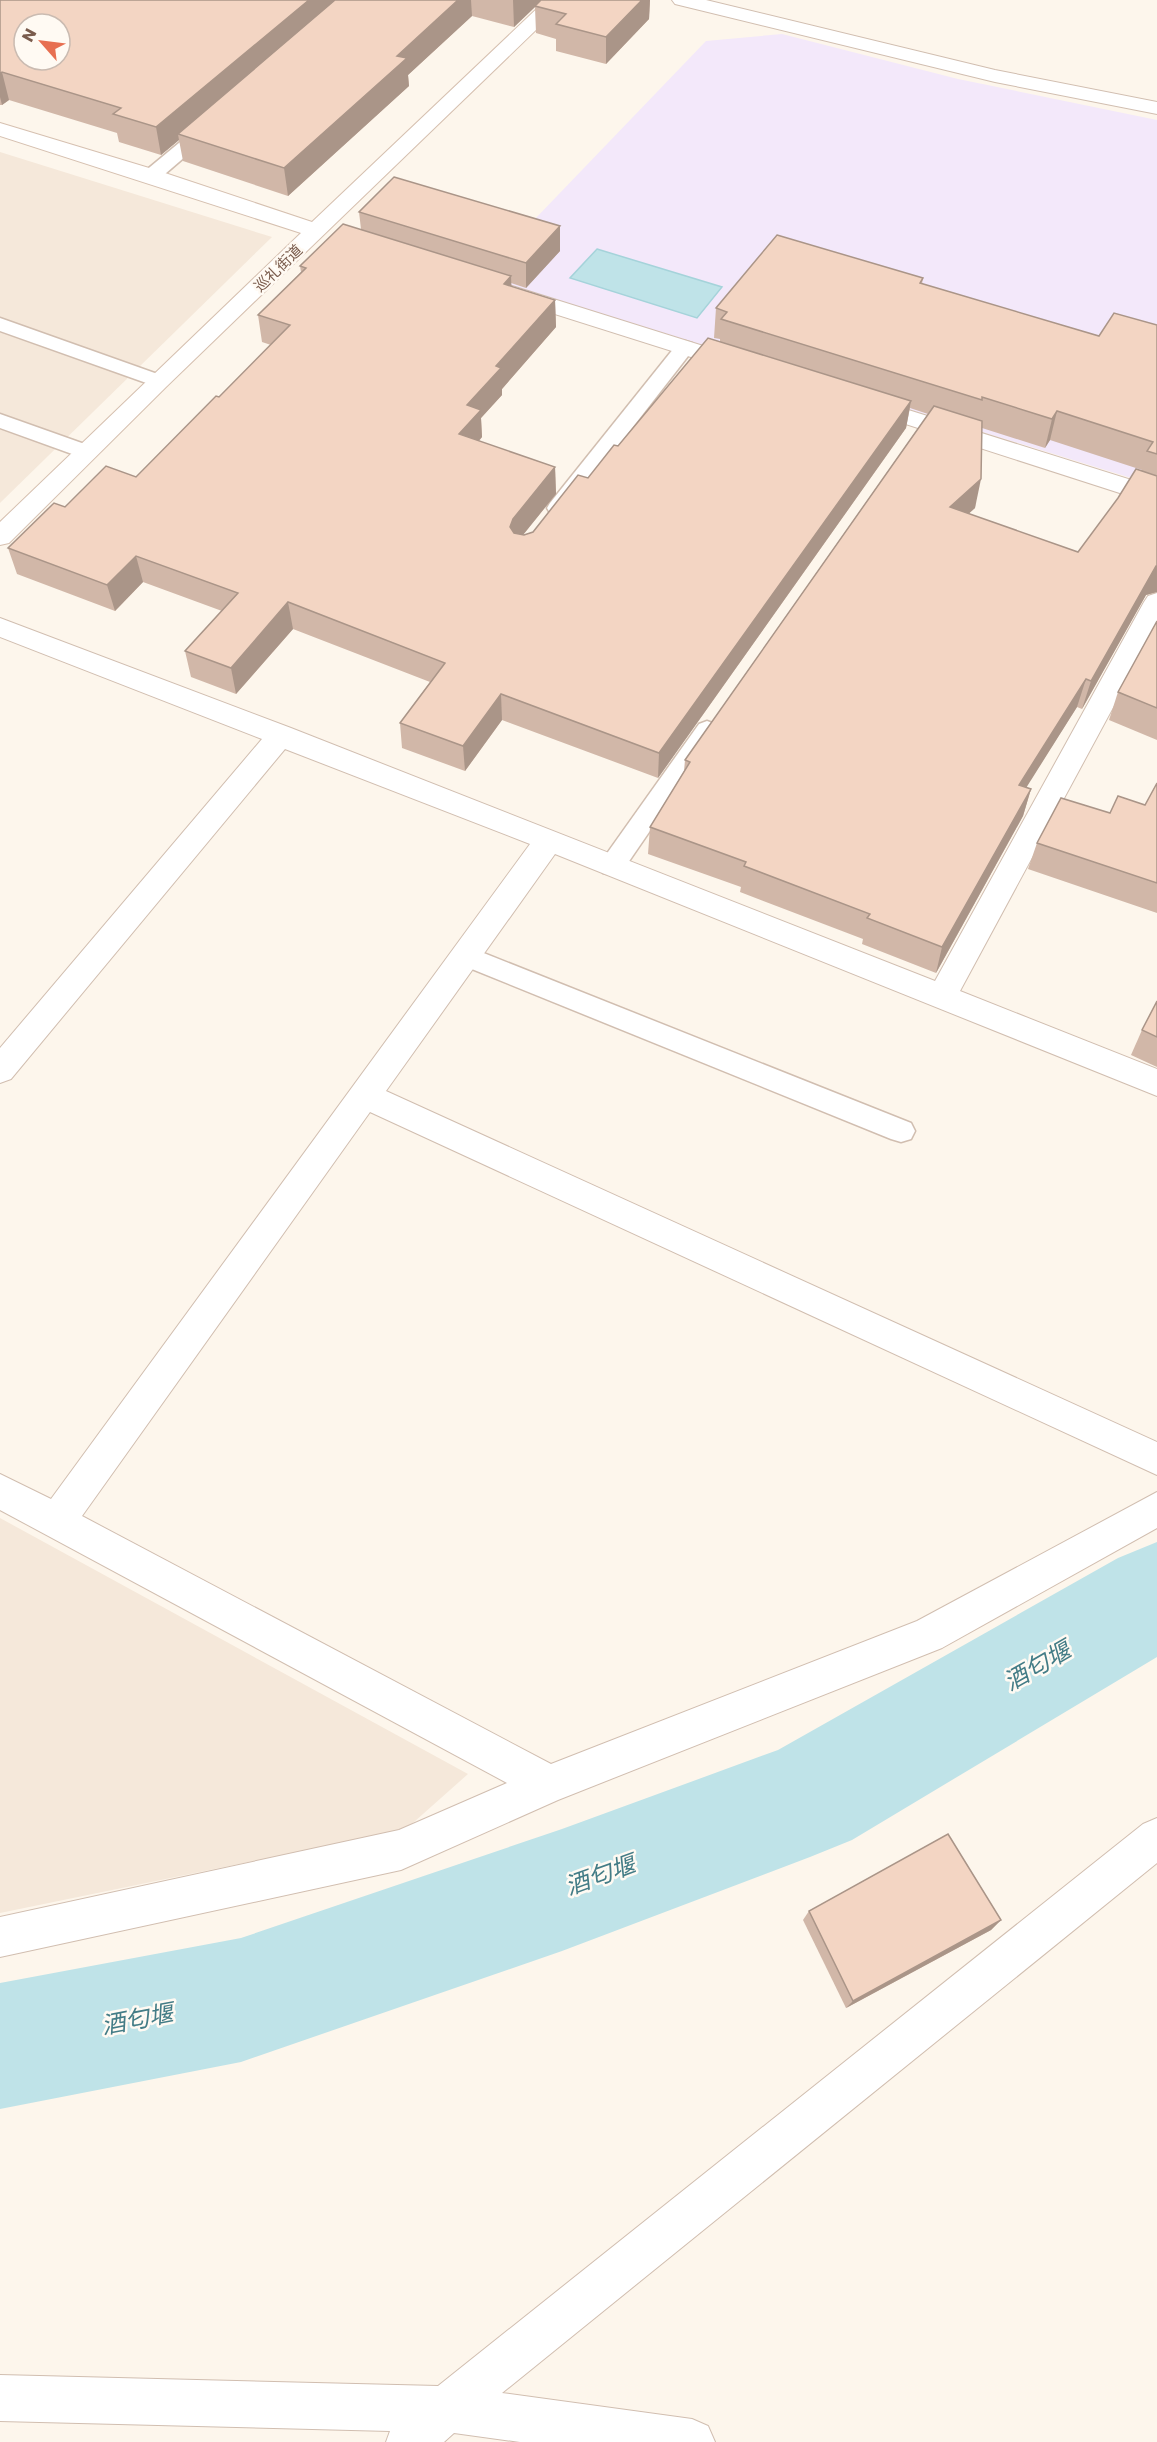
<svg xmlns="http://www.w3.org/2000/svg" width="1157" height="2442" font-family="Poppins,'Noto Sans JP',sans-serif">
<rect width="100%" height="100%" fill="#fdf6ec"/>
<!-- residential -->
<g fill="#f5e8da">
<path d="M0,152L272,237L0,503Z"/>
<path d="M0,1518L468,1774L405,1830L0,1913Z"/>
</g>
<!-- education -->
<path fill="#f3e8fa" d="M782,34L958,79L1157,120V486L480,276L706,41Z"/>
<!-- water -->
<path fill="#bfe3e8" stroke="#a5d3da" stroke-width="1.5" d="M597,249L722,287L697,318L570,278Z"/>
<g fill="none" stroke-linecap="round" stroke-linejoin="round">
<!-- river -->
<path fill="#bfe3e8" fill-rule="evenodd" d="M1157,1542V1657L852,1840L810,1857L562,1951L241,2062L0,2109V1983L241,1938L562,1829L778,1750L1118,1558Z"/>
<defs>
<g id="lane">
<path d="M209,122L215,123L218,127L215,131L158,180H144L142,176L144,172L203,123Z"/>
<path d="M0,318L166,377L169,381L166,385L159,387L152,385L0,331Z"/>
<path d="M685,341L692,343L695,347L692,351L566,513L558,515L550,513L547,508L550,503L678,343Z"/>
<path d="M0,414L93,447L97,452L93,457L86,459L0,428Z"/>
<path d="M707,721L715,724L719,730L715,736L621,873L612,875L603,873L599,866L603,859L699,724Z"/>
<path d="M466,946L911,1123L915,1131L911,1139L901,1142L891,1139L457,963L453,956L457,949Z"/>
</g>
<g id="street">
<path d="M672,0H706L995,70L1157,102V114L995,82L675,4Z"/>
<path d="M512,286L748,360L752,365L748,370L740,372L732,370L504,298L501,293L504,288Z"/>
<path d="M867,397L1157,488V505L859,409L855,404L859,399Z"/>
<path d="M1157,593V626L960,991L1157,1069V1096L555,854L386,1091L1157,1442V1475L370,1112L82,1516L551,1764L917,1621L1157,1492V1528L942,1648L558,1800L401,1870L0,1957V1917L399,1830L507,1783L0,1510V1474L51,1499L530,844L285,749L11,1079L0,1083V1048L262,739L0,637V618L291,728L935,981L1144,602L1148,596Z"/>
<path d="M1157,1818V1863L502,2393L692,2419L708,2426L715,2442H520L454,2433L444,2442H386L390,2431L0,2421V2375L438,2386L1143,1824Z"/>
</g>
<path id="secondary" d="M546,0H567L167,386L9,543L0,545V522L301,233L0,136V123L159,171L312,222Z"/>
</defs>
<!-- lane casing -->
<use href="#lane" stroke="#d1beb0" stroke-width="3"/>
<!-- street casing -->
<use href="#street" stroke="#d1beb0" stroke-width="2"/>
<!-- secondary casing -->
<use href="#secondary" stroke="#d6c0b0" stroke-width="2"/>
<!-- lane -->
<use href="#lane" fill="#fff" fill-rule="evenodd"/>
<!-- street -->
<use href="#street" fill="#fff" fill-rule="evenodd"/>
<!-- secondary -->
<use href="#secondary" fill="#fff" fill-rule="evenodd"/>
</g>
<!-- wall -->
<g fill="#d1b7a8" fill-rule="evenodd">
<path d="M0,0H650L649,19L606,64L556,51V39L536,33L535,7L514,27L472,16L408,75L409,86L288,196L183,161L179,140L161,155L119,142L117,133L9,100L2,105H0Z"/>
<path d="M359,212L560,226V251L526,288L511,283L512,287L555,300L556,327L502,389V395L481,418L482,437L479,441L555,467L556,494L523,535L533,532L588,478L720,341V339L714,338L716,308L923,278L922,284L1099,336L1157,325V592L1146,595L1082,709L1077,707L1026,787L1031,789L1023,816L936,973L862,944L863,939L740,892L741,887L648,854L650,827L684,771L685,760L928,414L910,408L906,428L658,778L502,720L465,771L402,748L400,723L430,682L293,629L236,694L191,677L185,651L222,611L143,582L115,611L17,574L8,548L65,507L136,477L219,397L271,345L262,342L258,315L301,272L300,266L361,229ZM982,428L1045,448L1050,440L1142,470L1078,552L968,514L975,508Z"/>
<path d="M1157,621V740L1109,720L1118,692Z"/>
<path d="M1157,783V913L1028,869L1037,843L1110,813L1145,805Z"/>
<path d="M1157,1001V1067L1131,1055L1142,1030Z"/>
<path d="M809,1911L1001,1920L991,1930L846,2008L803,1920Z"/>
</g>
<!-- shaded-wall -->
<g fill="#aa9588">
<path d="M309,0H345L178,134L179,140L161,155L156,127Z"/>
<path d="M458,0H471L472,16L408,75L409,86L288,196L284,168L397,56Z"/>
<path d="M513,0H543L535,6V7L514,27Z"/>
<path d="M642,0H650L649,19L606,64V37Z"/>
<path d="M2,72L9,100L2,105L0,97V74Z"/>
<path d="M560,226V251L526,288V263Z"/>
<path d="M511,276L512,303L504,284Z"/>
<path d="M555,300L556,327L502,389V395L481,418L482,437L461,461L459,434L467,405L496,366Z"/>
<path d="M911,401L906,428L658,778L659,753Z"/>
<path d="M1057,411L1050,440L1045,448L1052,419Z"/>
<path d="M555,467L556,494L514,546L510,527L513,519Z"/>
<path d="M981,479L975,508L944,536L950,507Z"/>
<path d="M136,556L143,582L115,611L107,585Z"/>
<path d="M1156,566H1157V592L1146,595L1082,709L1091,681Z"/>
<path d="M288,602L293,629L236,694L231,668Z"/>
<path d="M1086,679L1077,707L1011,812L1019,785Z"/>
<path d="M501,694L502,720L465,771L463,746Z"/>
<path d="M1031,789L1023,816L936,973L942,947Z"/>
<path d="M1001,1920L991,1930L846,2008L853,2001Z"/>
</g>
<!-- building -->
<g fill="#f3d5c3" stroke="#aa9588" stroke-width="1.5" fill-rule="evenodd">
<path d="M0,0H309L156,127L113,114L121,108L2,72L0,74ZM24,24H60V60H24Z"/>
<path d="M335,0H458L397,56L407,58L284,168L178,134Z"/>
<path d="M541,0H642L606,37L556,24L566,14L535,6Z"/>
<path d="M394,177L560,226L526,263L359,212Z"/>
<path d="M343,224L511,276L504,284L555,300L496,366L501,368L467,405L481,410L459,434L555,467L513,519L510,527L514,533L524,535L533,532L578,475L588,478L614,445L618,446L708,338L911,401L659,753L501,694L463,746L400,723L445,663L288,602L231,668L185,651L238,593L136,556L107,585L8,548L54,503L65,507L106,466L136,477L216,396L219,397L290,325L258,315L306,268L300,266Z"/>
<path d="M777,235L923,278L920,283L1099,336L1114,313L1157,325V454L1147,451L1153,442L1057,411L1052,419L982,397V400L721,319L727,312L716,308Z"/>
<path d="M934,406L982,421L981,479L950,507L1078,552L1118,498L1136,469L1157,476V566H1156L1091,681L1086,679L1019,785L1031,789L942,947L867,918L870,914L744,866L746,862L650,827L690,762L685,760Z"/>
<path d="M1157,621V708L1118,692Z"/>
<path d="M1157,783V883L1037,843L1061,798L1110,813L1118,796L1145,805Z"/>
<path d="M1157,1001V1037L1142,1030Z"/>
<path d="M948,1834L1001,1920L853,2001L809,1911Z"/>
</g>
<g text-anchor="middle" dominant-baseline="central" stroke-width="5" stroke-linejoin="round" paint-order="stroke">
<!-- far-street labels -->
<g font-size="15" fill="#7a5c4d" stroke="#fffaf3">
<text transform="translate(278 268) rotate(-44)">巡礼街道</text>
</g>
<!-- near-water labels -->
<g font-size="24" font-style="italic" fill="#437c86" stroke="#fffaf3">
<text transform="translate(1037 1666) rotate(-30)">酒匂堰</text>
<text transform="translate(600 1875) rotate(-20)">酒匂堰</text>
<text transform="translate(137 2019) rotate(-11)">酒匂堰</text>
</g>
</g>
<!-- north arrow -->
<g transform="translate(42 42) rotate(298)"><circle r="28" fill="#fffaf3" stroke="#cabbb1" stroke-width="1.5"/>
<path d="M0-4.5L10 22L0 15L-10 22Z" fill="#e76f51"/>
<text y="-9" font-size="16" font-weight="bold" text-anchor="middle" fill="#7a5c4d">N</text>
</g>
</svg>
